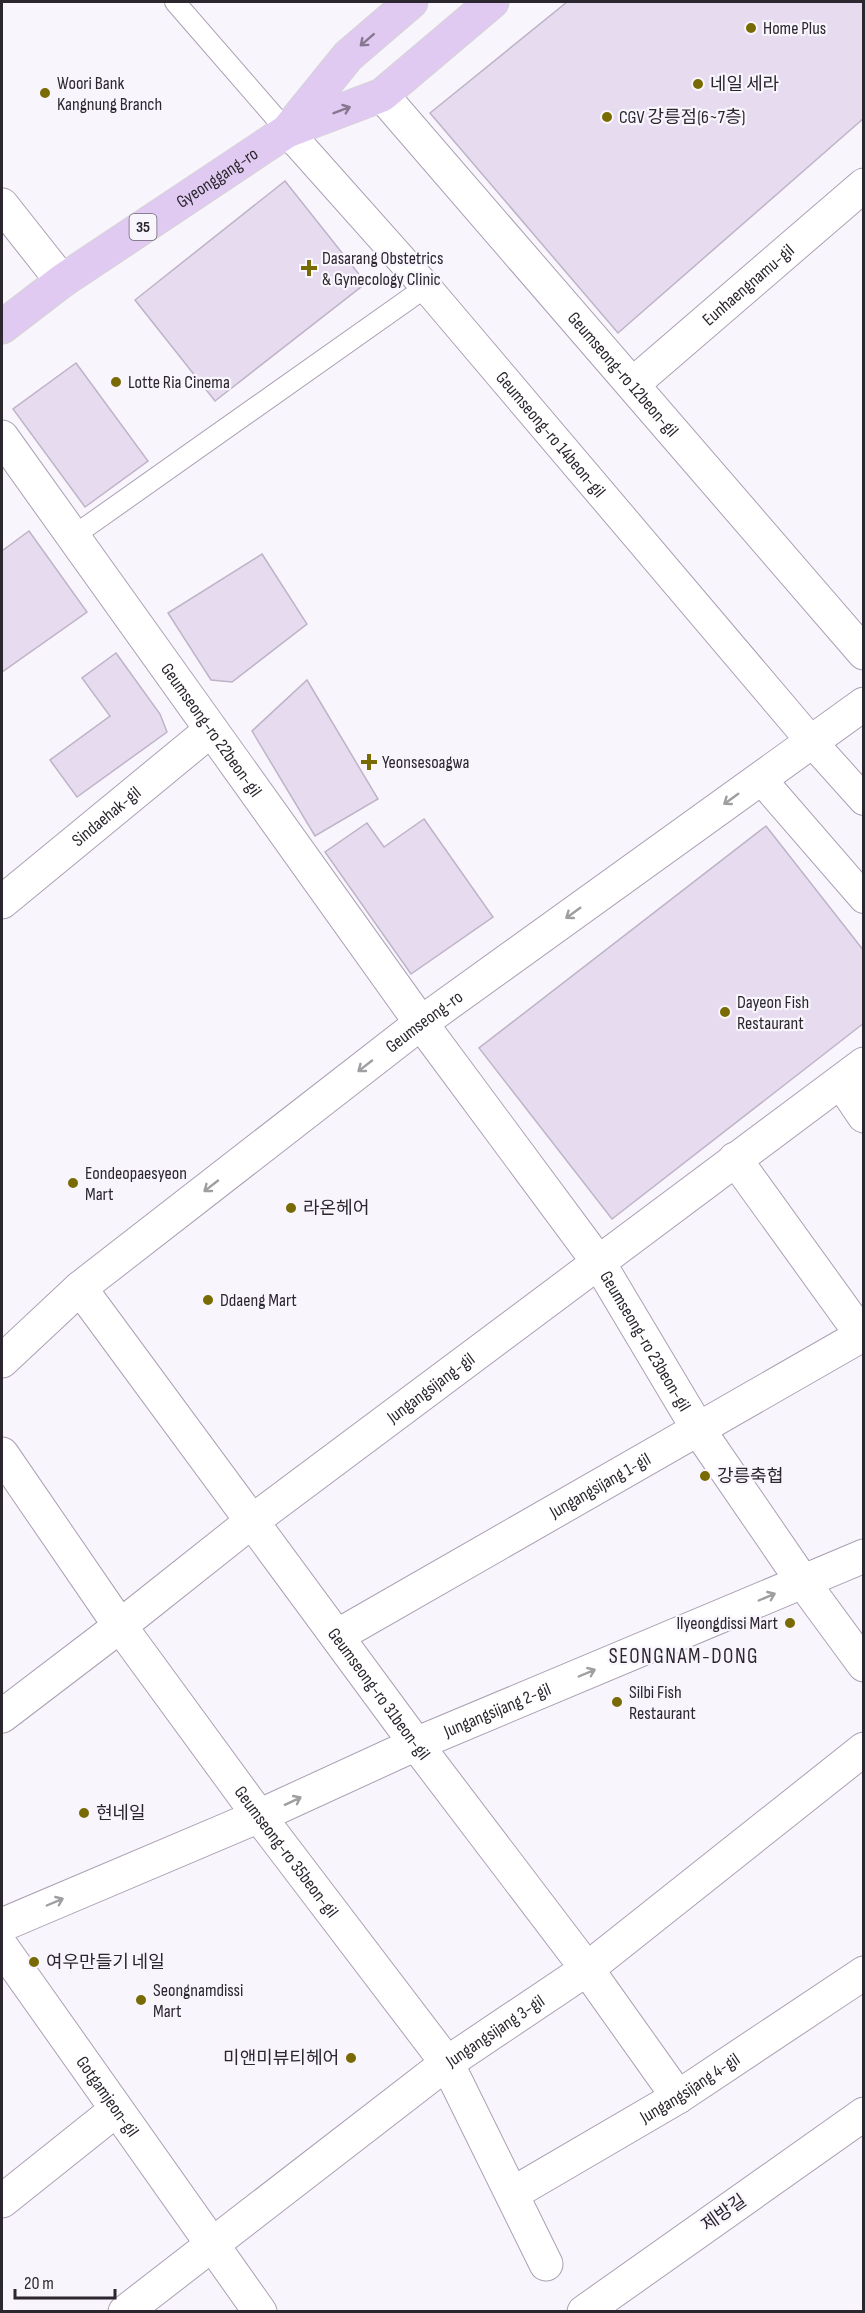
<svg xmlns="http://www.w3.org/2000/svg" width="865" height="2313" font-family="'Sofia Sans Condensed','Noto Sans KR',sans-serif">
<rect width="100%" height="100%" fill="#f9f5fd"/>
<!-- building -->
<g fill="#e7dbf0" stroke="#beb3c7" stroke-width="1.5">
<path d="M567,2H864V118L618,333L430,113Z"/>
<path d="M285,181L366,283L215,401L135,300Z"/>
<path d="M76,363L148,461L85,507L13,409Z"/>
<path d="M29,531L87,612L2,672V551Z"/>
<path d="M262,554L307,624L232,682L211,680L168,613Z"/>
<path d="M116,653L160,714L167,732L77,797L50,760L110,716L82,678Z"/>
<path d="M307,680L378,799L315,836L252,731Z"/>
<path d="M424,819L493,917L411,974L325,852L367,823L384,847Z"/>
<path d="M766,826L864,951V1023L612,1219L479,1048Z"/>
</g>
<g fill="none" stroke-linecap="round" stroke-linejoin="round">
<defs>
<g id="service">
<path d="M175,2L287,131"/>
<path d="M72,537L426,287"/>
</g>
<g id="pedestrian">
<path id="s1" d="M287,131L426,287L811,741L864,800"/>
<path d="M760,778L864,898"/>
</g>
<g id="minor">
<path id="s2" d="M382,95L864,653"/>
<path d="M2,205L62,281"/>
<path id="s3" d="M633,384L864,185"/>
<path id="s4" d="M2,437L421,1023L599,1263L698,1429L803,1582L864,1665"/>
<path id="s5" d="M2,902L211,730"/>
<path d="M841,1082L864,1116"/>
<path d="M735,1159L862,1335"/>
<path id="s6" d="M80,1288L416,1744L587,1969L678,2097"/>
<path id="s7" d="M2,1454L120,1626L259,1816L447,2063L546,2264"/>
<path id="s8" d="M337,1636L864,1334"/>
<path id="s9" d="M2,1716L120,1626L251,1522L864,1064"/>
<path id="s10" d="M2,1925L259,1816L416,1744L864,1556"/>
<path id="s11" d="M2,1947L260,2312"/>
<path id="s12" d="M512,2194L678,2097L864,1973"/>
<path d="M2,2201L116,2110"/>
<path id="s13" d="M125,2312L447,2063L587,1969L864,1749"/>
<path d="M584,2312L864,2114"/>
</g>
<g id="tertiary">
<path id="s14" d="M2,1361L80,1288L421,1023L864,704"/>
</g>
<g id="primary">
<path d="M288,130L348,56L411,2"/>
<path id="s15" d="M2,327L62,281L287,131L382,95L492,2"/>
</g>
</defs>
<!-- service casing -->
<use href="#service" stroke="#aba0b4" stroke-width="22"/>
<!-- pedestrian casing -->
<use href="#pedestrian" stroke="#aba0b4" stroke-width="32"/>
<!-- minor casing -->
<use href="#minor" stroke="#aba0b4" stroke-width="35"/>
<!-- tertiary casing -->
<use href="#tertiary" stroke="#aba0b4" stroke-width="35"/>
<!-- primary casing -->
<use href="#primary" stroke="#d5d4d5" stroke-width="35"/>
<!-- service -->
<use href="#service" stroke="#fff" stroke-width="20"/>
<!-- pedestrian -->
<use href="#pedestrian" stroke="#fff" stroke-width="30"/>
<!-- minor -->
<use href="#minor" stroke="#fff" stroke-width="33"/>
<!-- tertiary -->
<use href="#tertiary" stroke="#fff" stroke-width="33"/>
<!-- primary -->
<use href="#primary" stroke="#e0caf1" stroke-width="33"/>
</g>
<!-- one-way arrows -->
<defs><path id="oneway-shaft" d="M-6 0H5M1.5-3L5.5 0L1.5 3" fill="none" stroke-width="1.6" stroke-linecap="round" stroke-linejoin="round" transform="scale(1.5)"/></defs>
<g stroke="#867890">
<use href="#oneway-shaft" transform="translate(367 40) rotate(139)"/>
<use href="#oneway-shaft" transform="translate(342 110) rotate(-21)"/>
</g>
<g stroke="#a09ea1">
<use href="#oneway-shaft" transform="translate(731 799) rotate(144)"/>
<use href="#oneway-shaft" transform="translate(573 913) rotate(144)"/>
<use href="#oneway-shaft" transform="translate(365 1066) rotate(142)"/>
<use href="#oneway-shaft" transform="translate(211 1186) rotate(142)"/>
<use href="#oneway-shaft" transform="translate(767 1597) rotate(-23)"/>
<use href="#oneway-shaft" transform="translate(587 1673) rotate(-23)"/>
<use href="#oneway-shaft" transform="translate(293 1801) rotate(-25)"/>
<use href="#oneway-shaft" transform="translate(55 1902) rotate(-23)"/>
</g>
<!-- markers -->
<g fill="#796b03" stroke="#f9f5fd" stroke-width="2">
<circle cx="751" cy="28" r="6"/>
<circle cx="698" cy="84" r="6"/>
<circle cx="45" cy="93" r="6"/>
<circle cx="607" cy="117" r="6"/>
<path d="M306 259h6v6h6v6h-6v6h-6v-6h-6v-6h6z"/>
<circle cx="116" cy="382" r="6"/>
<path d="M366 753h6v6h6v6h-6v6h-6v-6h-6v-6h6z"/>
<circle cx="725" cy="1012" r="6"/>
<circle cx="73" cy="1183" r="6"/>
<circle cx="291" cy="1208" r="6"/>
<circle cx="208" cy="1300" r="6"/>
<circle cx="705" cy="1476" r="6"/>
<circle cx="790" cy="1623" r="6"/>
<circle cx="617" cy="1702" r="6"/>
<circle cx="84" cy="1813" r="6"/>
<circle cx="34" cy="1962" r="6"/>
<circle cx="141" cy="2000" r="6"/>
<circle cx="351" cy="2058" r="6"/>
</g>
<g text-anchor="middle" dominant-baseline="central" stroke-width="4.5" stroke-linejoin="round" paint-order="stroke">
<!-- shield labels -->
<rect fill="#f9f5fd" stroke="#6a656d" stroke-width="1.5" x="129.5" y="214" width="27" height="26" rx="4.5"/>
<g font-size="16" font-weight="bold" fill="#2c272f">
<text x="143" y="227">35</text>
</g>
<!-- poi labels -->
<g font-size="18" fill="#2c272f" stroke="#f9f5fd" text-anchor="start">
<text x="763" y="28">Home Plus</text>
<text x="57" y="83">Woori Bank<tspan x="57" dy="21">Kangnung Branch</tspan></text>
<text x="710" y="84">네일 세라</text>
<text x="619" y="117">CGV 강릉점(6~7층)</text>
<text x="322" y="258">Dasarang Obstetrics<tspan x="322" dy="21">&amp; Gynecology Clinic</tspan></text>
<text x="128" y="382">Lotte Ria Cinema</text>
<text x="382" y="762">Yeonsesoagwa</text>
<text x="737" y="1002">Dayeon Fish<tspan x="737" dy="21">Restaurant</tspan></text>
<text x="85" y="1173">Eondeopaesyeon<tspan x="85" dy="21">Mart</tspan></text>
<text x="303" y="1208">라온헤어</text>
<text x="220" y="1300">Ddaeng Mart</text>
<text x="717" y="1476">강릉축협</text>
<text x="778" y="1623" text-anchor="end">Ilyeongdissi Mart</text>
<text x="629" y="1692">Silbi Fish<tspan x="629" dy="21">Restaurant</tspan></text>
<text x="96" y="1813">현네일</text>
<text x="46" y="1962">여우만들기 네일</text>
<text x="153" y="1990">Seongnamdissi<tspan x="153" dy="21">Mart</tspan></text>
<text x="339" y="2058" text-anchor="end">미앤미뷰티헤어</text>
</g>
<!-- street labels -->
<g font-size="18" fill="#2c272f" stroke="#f9f5fd">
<text stroke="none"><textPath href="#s15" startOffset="262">Gyeonggang-ro</textPath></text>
<text stroke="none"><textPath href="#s3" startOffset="152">Eunhaengnamu-gil</textPath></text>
<text stroke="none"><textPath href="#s2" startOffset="369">Geumseong-ro 12beon-gil</textPath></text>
<text stroke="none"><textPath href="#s1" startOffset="402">Geumseong-ro 14beon-gil</textPath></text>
<text stroke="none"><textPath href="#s4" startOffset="360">Geumseong-ro 22beon-gil</textPath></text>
<text stroke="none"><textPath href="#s5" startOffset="135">Sindaehak-gil</textPath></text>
<text stroke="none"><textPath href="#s14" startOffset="542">Geumseong-ro</textPath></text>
<text stroke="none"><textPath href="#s4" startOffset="1110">Geumseong-ro 23beon-gil</textPath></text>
<text stroke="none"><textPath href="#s9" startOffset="540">Jungangsijang-gil</textPath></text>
<text stroke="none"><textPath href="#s8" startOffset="303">Jungangsijang 1-gil</textPath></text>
<text stroke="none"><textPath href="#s6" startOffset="504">Geumseong-ro 31beon-gil</textPath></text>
<text stroke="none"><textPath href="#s10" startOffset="540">Jungangsijang 2-gil</textPath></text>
<text stroke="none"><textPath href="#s7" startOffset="489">Geumseong-ro 35beon-gil</textPath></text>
<text stroke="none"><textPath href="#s13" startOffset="465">Jungangsijang 3-gil</textPath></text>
<text stroke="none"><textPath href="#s12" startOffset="207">Jungangsijang 4-gil</textPath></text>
<text stroke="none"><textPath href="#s11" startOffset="183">Gotgamjeon-gil</textPath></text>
<text transform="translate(724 2213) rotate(-35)">제방길</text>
</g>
<!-- quarter labels -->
<g font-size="21" letter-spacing="1.5" fill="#2c272f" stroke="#f9f5fd">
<text x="684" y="1656">SEONGNAM-DONG</text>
</g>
</g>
<!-- border -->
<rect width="865" height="2313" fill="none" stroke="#2c272f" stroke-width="6"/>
<!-- scale -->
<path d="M15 2289v9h100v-9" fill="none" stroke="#2c272f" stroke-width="3"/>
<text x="24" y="2289" font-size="18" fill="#2c272f" stroke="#f9f5fd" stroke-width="4.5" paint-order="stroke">20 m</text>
</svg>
